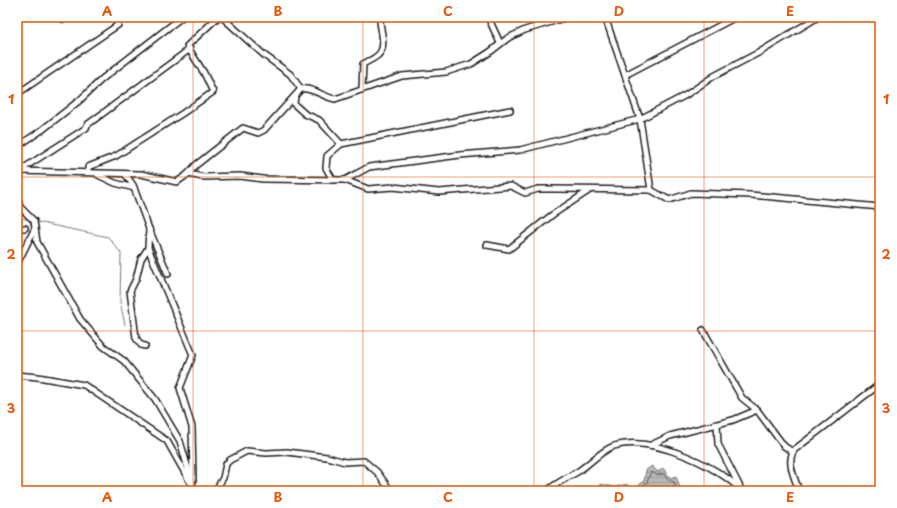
<svg xmlns="http://www.w3.org/2000/svg" width="897" height="508" font-family="'Playpen Sans',sans-serif">
<defs>
<pattern id="water-rules" width="6" height="5" patternUnits="userSpaceOnUse"><rect width="6" height="5" fill="#b8b8b8"/><path d="M0 2.5h6" fill="none" stroke="#9e9e9e"/></pattern>
</defs>
<rect width="100%" height="100%" fill="#fff"/>
<filter id="ink" filterUnits="userSpaceOnUse"><feTurbulence type="fractalNoise" baseFrequency=".025" numOctaves="2"/><feDisplacementMap in="SourceGraphic" scale="8" xChannelSelector="R" yChannelSelector="G"/><feConvolveMatrix kernelMatrix="1 2 1 2 8 2 1 2 1" color-interpolation-filters="sRGB"/></filter>
<g filter="url(#ink)">
<!-- water -->
<path fill="url(#water-rules)" stroke="#7a7a7a" d="M652,466L658,472L663,468L670,478L676,476L681,491H598L601,484L615,487L626,484L635,490L644,480L646,470Z"/>
<g fill="none" stroke-linecap="round" stroke-linejoin="round">
<!-- shore -->
<path stroke="#5a5a5a" stroke-width="1" d="M639,491L647,482L651,472L657,475L664,474L668,480L674,482L677,491"/>
<!-- stream -->
<g stroke="#7a7a7a" stroke-width="1">
<path d="M17,217L30,220"/>
<path d="M37,222L108,237L121,253L120,302L125,325"/>
</g>
<defs>
<g id="minor">
<path d="M222,17L264,55L290,74L301,89"/>
<path d="M488,17L500,43"/>
<path d="M608,17L606,20L640,119L651,190"/>
<path d="M17,19L19,17"/>
<path d="M63,19L66,17"/>
<path d="M625,75L736,17"/>
<path d="M301,89C311,87 324,97 335,99L402,76L446,72L471,64L490,52L508,38L525,30L568,17"/>
<path d="M362,89L363,64C368,61 374,59 378,55C388,46 379,29 380,17"/>
<path d="M17,94L118,25L115,17"/>
<path d="M295,97L294,104L305,114L319,120L341,144"/>
<path d="M17,144L24,142L42,130L80,100L102,79L182,17"/>
<path d="M17,171L141,174L177,182L188,174L203,177L240,176L263,179L345,180L368,189L393,187L439,192L511,186L525,193L538,189H554L651,190L669,200L691,193L751,195L880,207"/>
<path d="M19,171L86,128L87,125L190,49"/>
<path d="M88,172V167L116,156L183,113L213,92L204,73L187,46L218,17"/>
<path d="M125,174L133,185L149,229L168,274"/>
<path d="M188,174L196,165L243,128L258,133L264,130L301,89"/>
<path d="M98,175L115,183L134,188"/>
<path d="M333,180L326,168L327,156L341,144L510,110"/>
<path d="M345,180L369,167L460,155L520,150L640,119L686,95L714,76L760,52L818,17"/>
<path d="M17,196L20,207L34,221L37,242L80,319L103,346L124,361L155,399L180,441L194,489"/>
<path d="M17,228H25"/>
<path d="M149,229L148,248L193,355L180,388L192,427L193,480"/>
<path d="M487,245L509,249L552,215L590,190"/>
<path d="M17,264L35,228"/>
<path d="M703,330L742,398L757,410L784,446L793,452"/>
<path d="M145,346L141,345L136,338L130,291L136,279L141,259L148,248"/>
<path d="M17,375L38,377L84,385L167,441L190,482"/>
<path d="M717,425L718,444L741,489"/>
<path d="M651,445L670,436L733,420L757,410"/>
<path d="M215,491L223,478L226,464L230,460L247,451L266,453L287,452L327,457L345,462L364,461L377,472L391,491"/>
<path d="M546,491C556,484 566,478 577,472C590,464 600,451 614,446C651,435 717,465 742,491"/>
<path d="M799,491C795,478 786,463 794,450L880,384"/>
</g>
</defs>
<!-- minor casing -->
<use href="#minor" stroke="#1c1c1c" stroke-width="8"/>
<!-- minor -->
<use href="#minor" stroke="#fff" stroke-width="5"/>
</g>
</g>
<!-- grid -->
<path fill="none" stroke="#e8590c" stroke-width="1" stroke-opacity="0.55" d="M193,17V491M363,17V491M534,17V491M704,17V491M17,177H880M17,331H880"/>
<!-- margin -->
<rect width="897" height="508" fill="none" stroke="#fff" stroke-width="44"/>
<rect x="22" y="22" width="853" height="464" fill="none" stroke="#e8590c" stroke-width="1.5"/>
<g font-size="13" text-anchor="middle" font-weight="bold" fill="#e8590c">
<text x="107" y="16">A</text>
<text x="278" y="16">B</text>
<text x="448" y="16">C</text>
<text x="619" y="16">D</text>
<text x="790" y="16">E</text>
<text x="11" y="104">1</text>
<text x="886" y="104">1</text>
<text x="11" y="259">2</text>
<text x="886" y="259">2</text>
<text x="11" y="413">3</text>
<text x="886" y="413">3</text>
<text x="107" y="502">A</text>
<text x="278" y="502">B</text>
<text x="448" y="502">C</text>
<text x="619" y="502">D</text>
<text x="790" y="502">E</text>
</g>
</svg>
